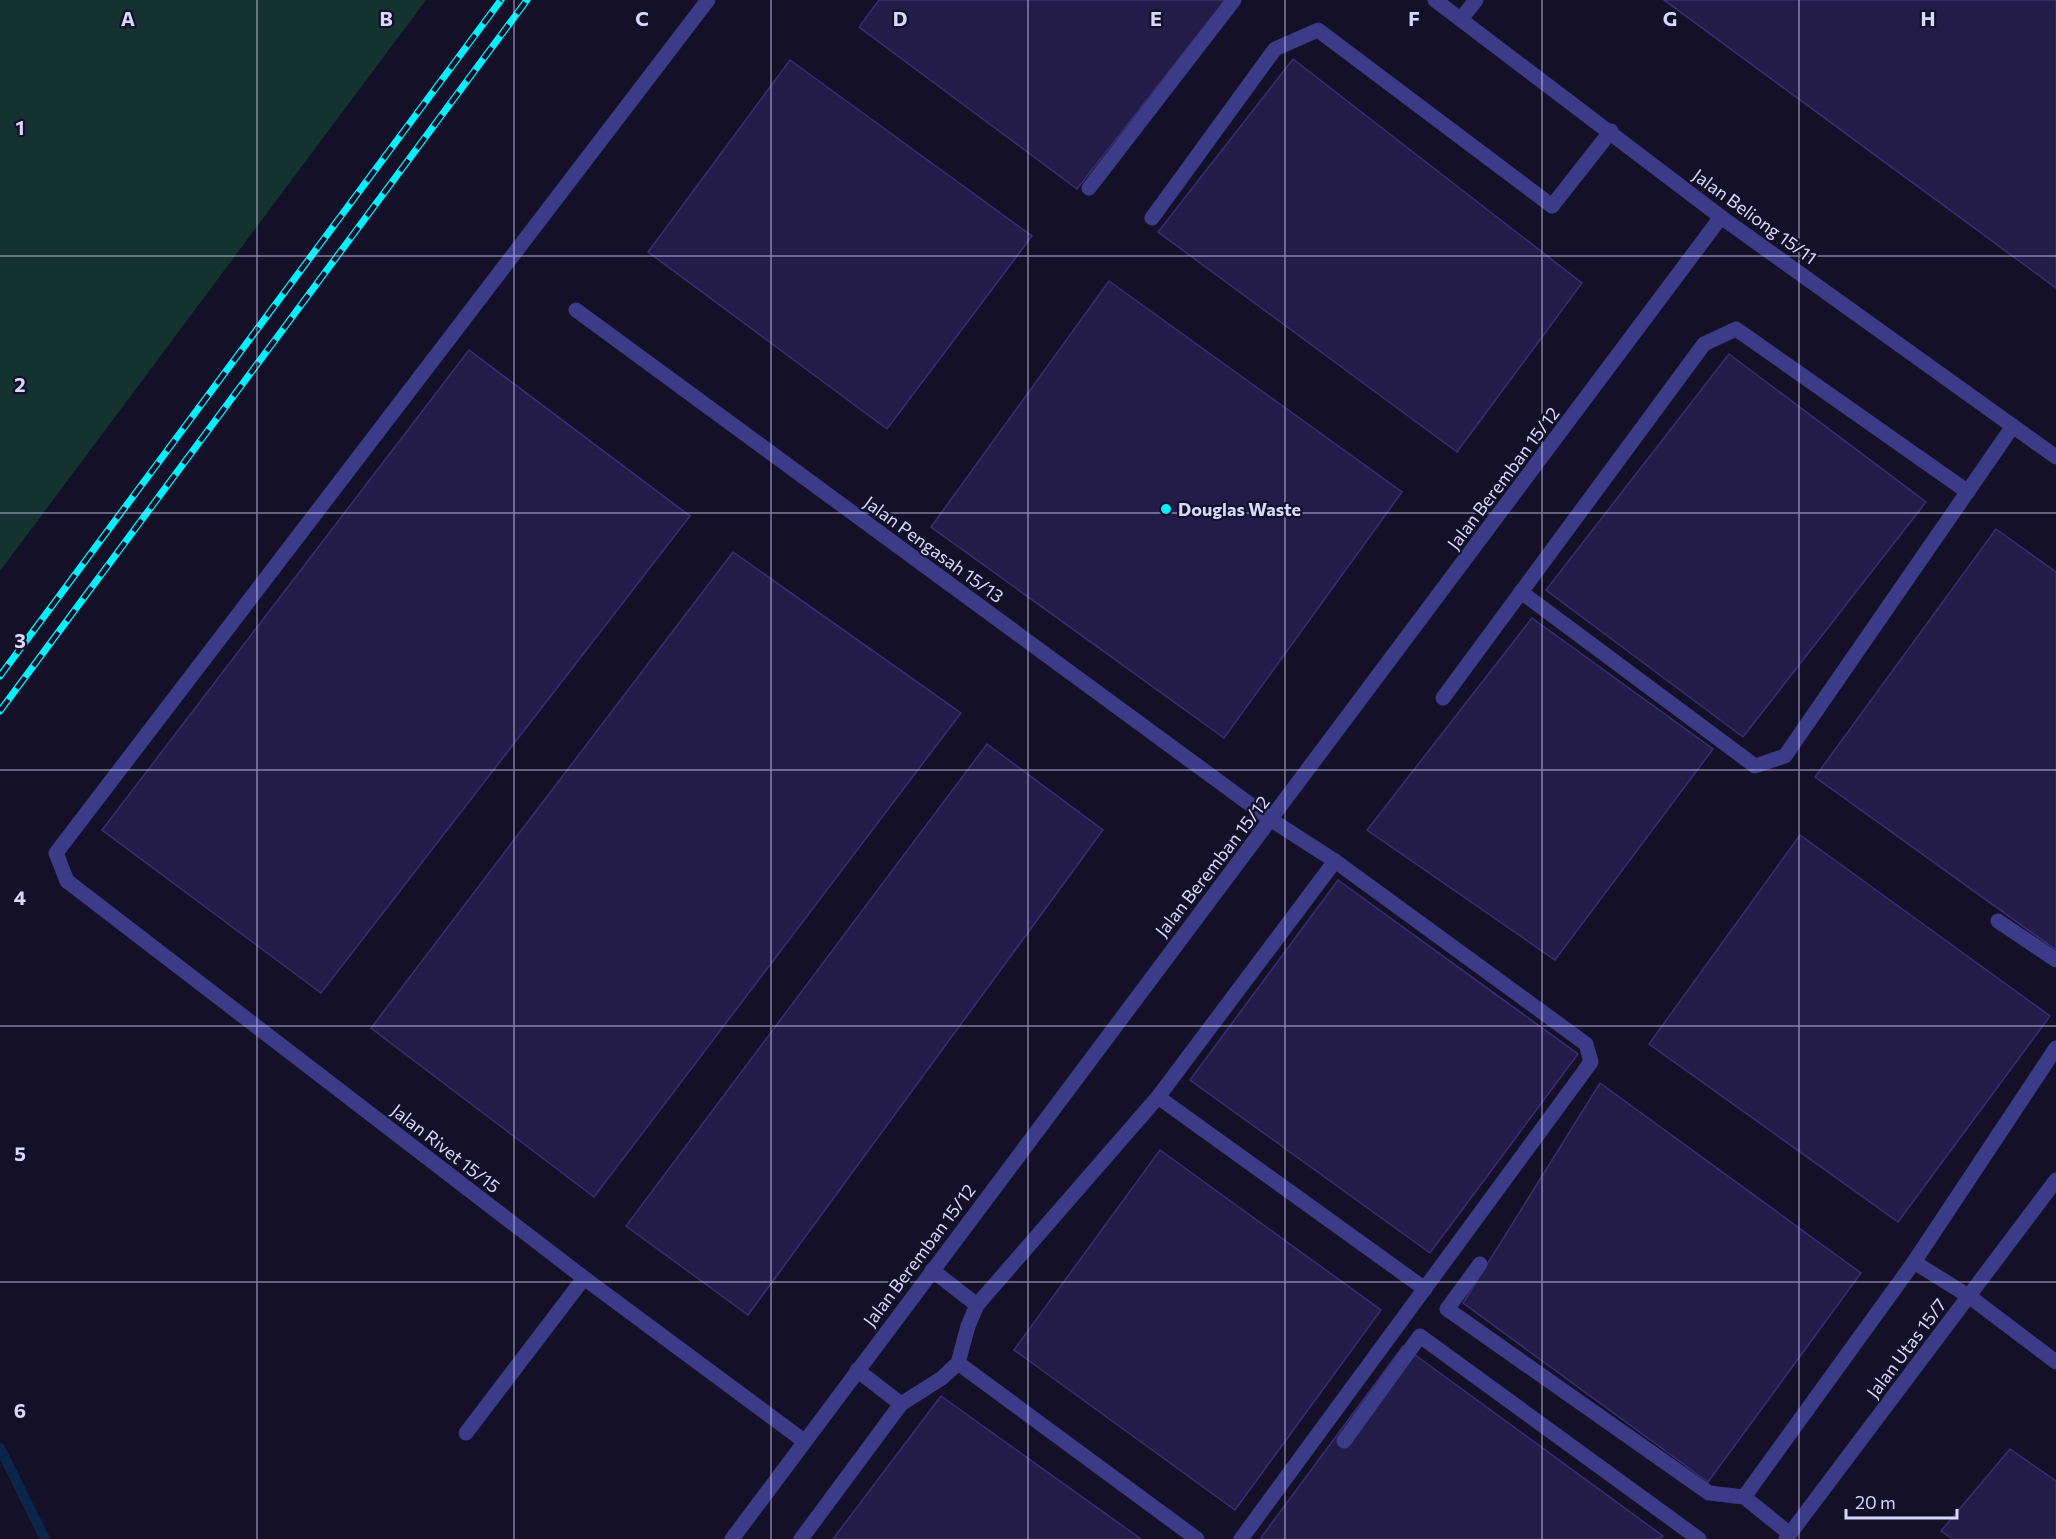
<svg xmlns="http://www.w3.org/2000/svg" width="2056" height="1539" font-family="Commissioner,sans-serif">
<rect width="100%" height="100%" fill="#131028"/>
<!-- green -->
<path fill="#133230" d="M0,0H426L0,571Z"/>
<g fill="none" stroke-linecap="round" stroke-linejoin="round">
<!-- stream -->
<path stroke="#0c264b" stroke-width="10" d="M0,1448L45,1539"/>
</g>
<!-- building -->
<g fill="#231c49" stroke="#392e75" stroke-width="1.5">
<path d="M879,0H1225L1077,189L859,27Z"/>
<path d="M1664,0H2056V288Z"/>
<path d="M1293,59L1582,283L1457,452L1158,232Z"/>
<path d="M790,60L1032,236L887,429L648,252Z"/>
<path d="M1109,281L1402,492L1224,738L931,527Z"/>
<path d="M469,350L690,516L321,993L102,830Z"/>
<path d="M1729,354L1926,502L1743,737L1546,590Z"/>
<path d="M1996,529L2056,572V950L1815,777Z"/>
<path d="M733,552L961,713L594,1197L371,1028Z"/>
<path d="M1532,618L1713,749L1555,960L1367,830Z"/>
<path d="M987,744L1103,830L748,1315L626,1226Z"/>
<path d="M1800,835L2050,1016L1898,1222L1649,1044Z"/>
<path d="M1338,880L1578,1054L1430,1253L1190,1080Z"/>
<path d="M1600,1083L1861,1273L1708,1482L1463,1303Z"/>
<path d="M1160,1150L1381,1310L1235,1510L1014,1350Z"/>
<path d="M1403,1346L1663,1536L1660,1539H1260Z"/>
<path d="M941,1396L1141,1539H833Z"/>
<path d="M2010,1449L2056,1481V1539H1953L1941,1531Z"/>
</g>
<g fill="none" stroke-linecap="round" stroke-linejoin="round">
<!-- lane -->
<g stroke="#3b3b87" stroke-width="15">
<path d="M1461,19L1476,0"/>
<path d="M1089,188L1234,0"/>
<path d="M1152,218L1275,49L1318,30L1552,206L1611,131"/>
<path d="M1521,592L1755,766L1785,756L2013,426"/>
<path d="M1443,698L1704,344L1736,329L1968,492"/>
<path d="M67,881L56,853L708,0"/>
<path d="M1998,921L2056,960"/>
<path d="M1158,1097L1425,1289"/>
<path d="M1914,1262L1970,1297L2056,1362"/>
<path d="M1480,1264L1447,1309L1709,1493L1744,1497L1790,1534"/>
<path d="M932,1270L977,1305"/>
<path d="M958,1363L1197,1539"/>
<path d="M857,1370L901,1404"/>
<path d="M466,1433L584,1278"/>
<path d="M1344,1441L1420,1336L1699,1539"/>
<path d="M1744,1497L1914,1262L2056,1048"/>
<path d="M801,1539L901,1404L942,1378L958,1363L968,1326L977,1305L1158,1097L1335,861"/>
<path d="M1241,1539L1591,1062L1586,1044L1335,861L1270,819"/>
</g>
<!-- street -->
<g stroke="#3b3b87" stroke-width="15">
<path d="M1435,0L1721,217L2056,457"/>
<path d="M576,310L1270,819"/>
<path d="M67,881L584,1278L804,1441"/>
<path d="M732,1539L1721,217"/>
<path d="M1786,1539L2056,1180"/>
</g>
<defs>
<g id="rail">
<path d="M0,676L501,0"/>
<path d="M0,711L527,0"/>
</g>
</defs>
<!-- rail casing -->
<use href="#rail" stroke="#03f1ff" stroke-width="7"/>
<!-- rail -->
<use href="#rail" stroke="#131028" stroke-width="4.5" stroke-dasharray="14" stroke-linecap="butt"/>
</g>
<!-- grid -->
<path fill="none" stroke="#dad7ff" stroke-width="1.5" stroke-opacity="0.55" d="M257,0V1539M514,0V1539M771,0V1539M1028,0V1539M1285,0V1539M1542,0V1539M1799,0V1539M0,256H2056M0,513H2056M0,770H2056M0,1026H2056M0,1282H2056"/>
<!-- markers -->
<circle fill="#03f1ff" stroke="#131028" stroke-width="2" cx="1166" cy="509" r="6"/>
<g text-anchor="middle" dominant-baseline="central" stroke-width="4.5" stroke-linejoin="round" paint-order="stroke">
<!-- street labels -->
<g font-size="18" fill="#dad7ff" stroke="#131028">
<text transform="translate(1755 216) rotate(36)">Jalan Beliong 15/11</text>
<text transform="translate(1503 478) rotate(-53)">Jalan Beremban 15/12</text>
<text transform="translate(934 549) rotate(36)">Jalan Pengasah 15/13</text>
<text transform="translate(1212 866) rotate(-52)">Jalan Beremban 15/12</text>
<text transform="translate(446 1148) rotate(38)">Jalan Rivet 15/15</text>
<text transform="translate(919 1255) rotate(-53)">Jalan Beremban 15/12</text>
<text transform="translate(1906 1348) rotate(-53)">Jalan Utas 15/7</text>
</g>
<!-- poi labels -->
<g font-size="18" font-weight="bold" fill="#dad7ff" stroke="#131028" text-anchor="start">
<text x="1178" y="509">Douglas Waste</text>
</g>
</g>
<g font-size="20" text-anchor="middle" font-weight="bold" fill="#dad7ff" stroke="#131028" stroke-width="4.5" stroke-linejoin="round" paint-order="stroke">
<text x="128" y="26">A</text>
<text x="386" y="26">B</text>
<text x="642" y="26">C</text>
<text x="900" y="26">D</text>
<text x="1156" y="26">E</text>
<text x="1414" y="26">F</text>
<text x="1670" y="26">G</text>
<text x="1928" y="26">H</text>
<text x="20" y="135">1</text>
<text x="20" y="392">2</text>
<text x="20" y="648">3</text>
<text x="20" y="905">4</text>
<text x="20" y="1161">5</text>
<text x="20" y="1418">6</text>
</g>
<!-- scale -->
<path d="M1846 1509v9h111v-9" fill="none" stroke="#dad7ff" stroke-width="3"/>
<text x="1855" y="1509" font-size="18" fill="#dad7ff" stroke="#131028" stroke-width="4.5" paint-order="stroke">20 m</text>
</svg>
